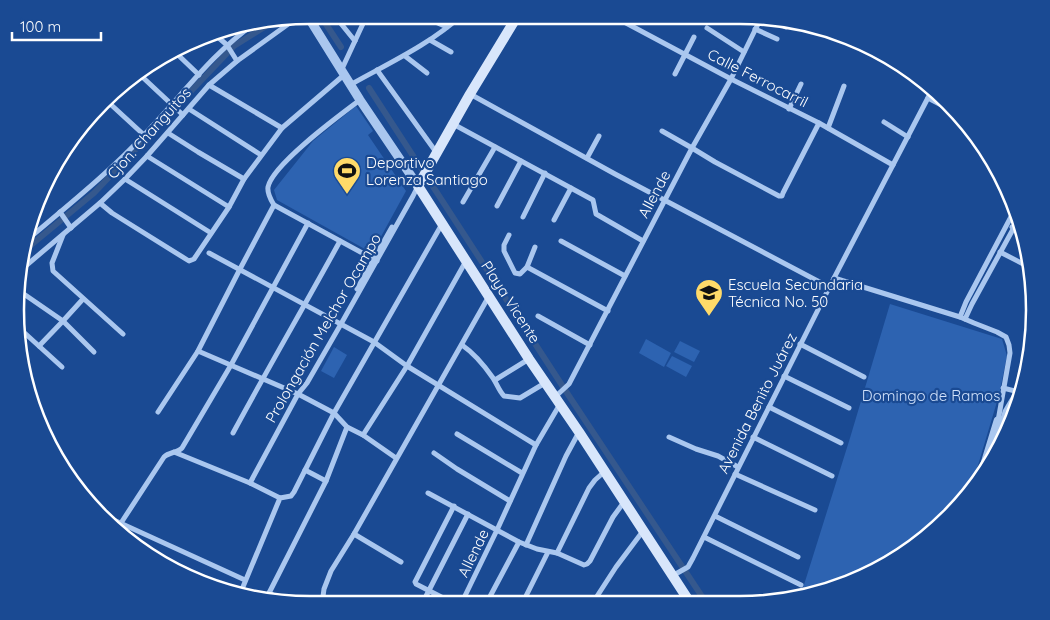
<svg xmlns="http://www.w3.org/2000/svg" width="1050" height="620" font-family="Quicksand,sans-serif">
<rect width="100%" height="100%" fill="#1a4a93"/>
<!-- green -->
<g fill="#2d63b1">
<path d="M356,106L373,131L368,135L406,191L372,253L277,200L274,190L313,141Z"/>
<path d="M890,304L1002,339L1007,356L999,395L970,492L935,532L887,566L817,595L799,598L803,588L850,438Z"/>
<path d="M646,339L671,353L664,367L639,353Z"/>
<path d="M680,341L700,351L694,362L674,352Z"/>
<path d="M334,347L347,355L334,378L321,371Z"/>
<path d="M672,356L692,366L686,377L666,366Z"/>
</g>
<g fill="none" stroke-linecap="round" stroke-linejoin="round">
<!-- canal -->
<g stroke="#35588d" stroke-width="6">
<path d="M320,15L341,47"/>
<path d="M369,88L569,396L707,604"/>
<path d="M25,250L94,193L234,46L274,21"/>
</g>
<!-- minor -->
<g stroke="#aac7ef" stroke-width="5">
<path d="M334,15L355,41"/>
<path d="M419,15L447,27"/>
<path d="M611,15L731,79L819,123L893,165"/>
<path d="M768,17L786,27"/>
<path d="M707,28L744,52"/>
<path d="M755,29L777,39"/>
<path d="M212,32L227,45L237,61"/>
<path d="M430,40L451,52"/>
<path d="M175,52L199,75"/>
<path d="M405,56L427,73"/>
<path d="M377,70L436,152"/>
<path d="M341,71L367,15"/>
<path d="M137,72L183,115"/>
<path d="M675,74L694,37"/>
<path d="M209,85L282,128"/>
<path d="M350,85C389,63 429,45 462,15"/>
<path d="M470,94L615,174L829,287"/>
<path d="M928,98L949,109"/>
<path d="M360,100C340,115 273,164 268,187C267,194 271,200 274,205L377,261"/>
<path d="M107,101L144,135"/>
<path d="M189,109L261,155"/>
<path d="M789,109L801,84"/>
<path d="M884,122L908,137"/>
<path d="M453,124L593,200L596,214L643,241"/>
<path d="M828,128L844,86"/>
<path d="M662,131L692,148L715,162L779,196H782L783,193L819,123"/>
<path d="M168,133L198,152L244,179"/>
<path d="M147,156L229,207"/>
<path d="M587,158L599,136"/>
<path d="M125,179L211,233"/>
<path d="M463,202L495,147"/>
<path d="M100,203L112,213L189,261L194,259L229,207L244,179L282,128L344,75"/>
<path d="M497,206L521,161"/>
<path d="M60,212L71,228"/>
<path d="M523,217L545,173"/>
<path d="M554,220L571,188"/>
<path d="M1012,227L1020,231"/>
<path d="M63,235L52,263L53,271L123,334"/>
<path d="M509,235L504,245V251L515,273L520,274L527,267L535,247"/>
<path d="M26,241C67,206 109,173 145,134C181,97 211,54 254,24"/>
<path d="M561,241L625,276"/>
<path d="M1000,252L1029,267"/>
<path d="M209,253L374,342L407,366L536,445"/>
<path d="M527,267L608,311"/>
<path d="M22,269L100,203L125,179L147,156L209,85L237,61L298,17"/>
<path d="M834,278L960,317L974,323L997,332L1006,337L1009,345L1010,353L998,421"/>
<path d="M357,289L392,227"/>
<path d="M18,290L63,321L83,299"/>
<path d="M538,316L590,345"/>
<path d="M960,317L966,302L1013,213"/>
<path d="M965,319L972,304L1017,222"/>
<path d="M18,327L62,367"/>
<path d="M800,344L864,377"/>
<path d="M462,345C475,354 484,365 493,378C497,384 499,391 504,396L520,398L545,383"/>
<path d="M39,346L63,321L94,352"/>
<path d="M198,351L298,394L334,413L347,427L363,435L396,458"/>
<path d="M784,376L849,408"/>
<path d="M495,380L529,359"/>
<path d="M1003,388L1019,392"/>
<path d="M555,397L569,384L692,148L731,79L762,16"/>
<path d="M769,407L841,443"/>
<path d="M158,412L198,351L240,269L274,205"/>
<path d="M233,433C268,368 305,305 340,241"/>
<path d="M457,434L522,473"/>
<path d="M363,435L407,366L466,261"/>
<path d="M669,437L696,449L718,456L738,467"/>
<path d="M753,437L832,476"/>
<path d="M174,452L250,483L280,498"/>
<path d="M434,453L457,469L510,501"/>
<path d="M305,470L326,481"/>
<path d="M735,474L815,510"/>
<path d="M250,483L298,394L307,383L341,324L413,196L418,186"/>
<path d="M428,493L519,542L537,549L557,553L584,565L587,564L590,561L613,517L624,502"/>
<path d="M454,506L415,582L416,584L455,604"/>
<path d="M715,516L798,557"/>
<path d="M107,517L245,580"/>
<path d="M121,523L164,457C169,452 177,453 182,448L231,365L308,223"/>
<path d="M354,534L401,562"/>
<path d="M704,537L801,585"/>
<path d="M526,545L566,456L579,432"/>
<path d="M557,553L589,488L595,480L604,472"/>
<path d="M672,576L688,567L693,558L834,278L931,92"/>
<path d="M269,593L289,604"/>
<path d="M240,594L280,498L291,496L294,492L334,413L442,224"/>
<path d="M266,599L326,481L347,427"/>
<path d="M559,600L567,604"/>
<path d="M322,604L324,589L331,571L354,534L489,296"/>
<path d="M422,604L468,514"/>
<path d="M461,604L497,530L536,445L560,404"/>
<path d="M486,604L519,542"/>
<path d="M522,604L548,552"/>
<path d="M592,604L616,567L643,531"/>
</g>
<!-- tertiary -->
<g stroke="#aac7ef" stroke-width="9">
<path d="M307,15L360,100L418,186"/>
<path d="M998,443L1007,412L1019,392"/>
<path d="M980,480L998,421L1004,422"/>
</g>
<!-- secondary -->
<path stroke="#d8e6fb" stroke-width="10" d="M518,15L470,94L418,186L529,359L579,432L691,604"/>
</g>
<!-- icons -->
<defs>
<symbol id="stadium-pin" viewBox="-11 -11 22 30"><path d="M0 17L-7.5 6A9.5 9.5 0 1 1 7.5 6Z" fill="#ffda69" stroke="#1a4a93"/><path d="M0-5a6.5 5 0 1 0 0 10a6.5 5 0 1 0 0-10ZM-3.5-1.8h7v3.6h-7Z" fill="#111"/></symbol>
<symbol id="school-pin" viewBox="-11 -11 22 30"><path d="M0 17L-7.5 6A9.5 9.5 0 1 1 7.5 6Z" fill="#ffda69" stroke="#1a4a93"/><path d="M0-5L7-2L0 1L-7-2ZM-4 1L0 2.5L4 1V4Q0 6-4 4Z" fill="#111"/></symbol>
</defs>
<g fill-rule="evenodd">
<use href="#stadium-pin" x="331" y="155" width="32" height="43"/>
<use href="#school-pin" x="693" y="277" width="32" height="43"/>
</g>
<g text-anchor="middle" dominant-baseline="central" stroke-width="4.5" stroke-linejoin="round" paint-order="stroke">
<!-- street labels -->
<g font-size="15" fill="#fff" stroke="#1a4a93">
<text transform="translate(758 78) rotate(27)">Calle Ferrocarril</text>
<text transform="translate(149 133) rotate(-48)">Cjon. Changuitos</text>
<text transform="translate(654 194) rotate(-62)">Allende</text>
<text transform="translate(511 302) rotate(57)">Playa Vicente</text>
<text transform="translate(323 328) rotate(-60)">Prolongación Melchor Ocampo</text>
<text transform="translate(757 403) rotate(-63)">Avenida Benito Juárez</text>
<text transform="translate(473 553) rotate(-64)">Allende</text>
</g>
<!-- poi labels -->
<g font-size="15" fill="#fff" stroke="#1a4a93" text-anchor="start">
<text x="366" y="162">Deportivo<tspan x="366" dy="17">Lorenza Santiago</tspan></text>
<text x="728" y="284">Escuela Secundaria<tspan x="728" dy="17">Técnica No. 50</tspan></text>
</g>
<!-- park labels -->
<g font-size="15" fill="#d1e2fb" stroke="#1a4a93">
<text x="931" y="395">Domingo de Ramos</text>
</g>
</g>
<!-- crop -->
<path d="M0 0H1050V620H0ZM310 24H740A286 286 0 0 1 1026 310V310A286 286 0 0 1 740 596H310A286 286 0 0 1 24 310V310A286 286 0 0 1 310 24Z" fill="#1a4a93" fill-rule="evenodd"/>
<path fill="none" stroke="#fff" stroke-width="2.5" d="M310 24H740A286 286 0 0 1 1026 310V310A286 286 0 0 1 740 596H310A286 286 0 0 1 24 310V310A286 286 0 0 1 310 24Z"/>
<!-- scale -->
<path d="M12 32v8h89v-8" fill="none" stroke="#ffffff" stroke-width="2.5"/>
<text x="20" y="32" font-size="15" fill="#ffffff" stroke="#1a4a93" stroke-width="4" paint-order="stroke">100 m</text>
</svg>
